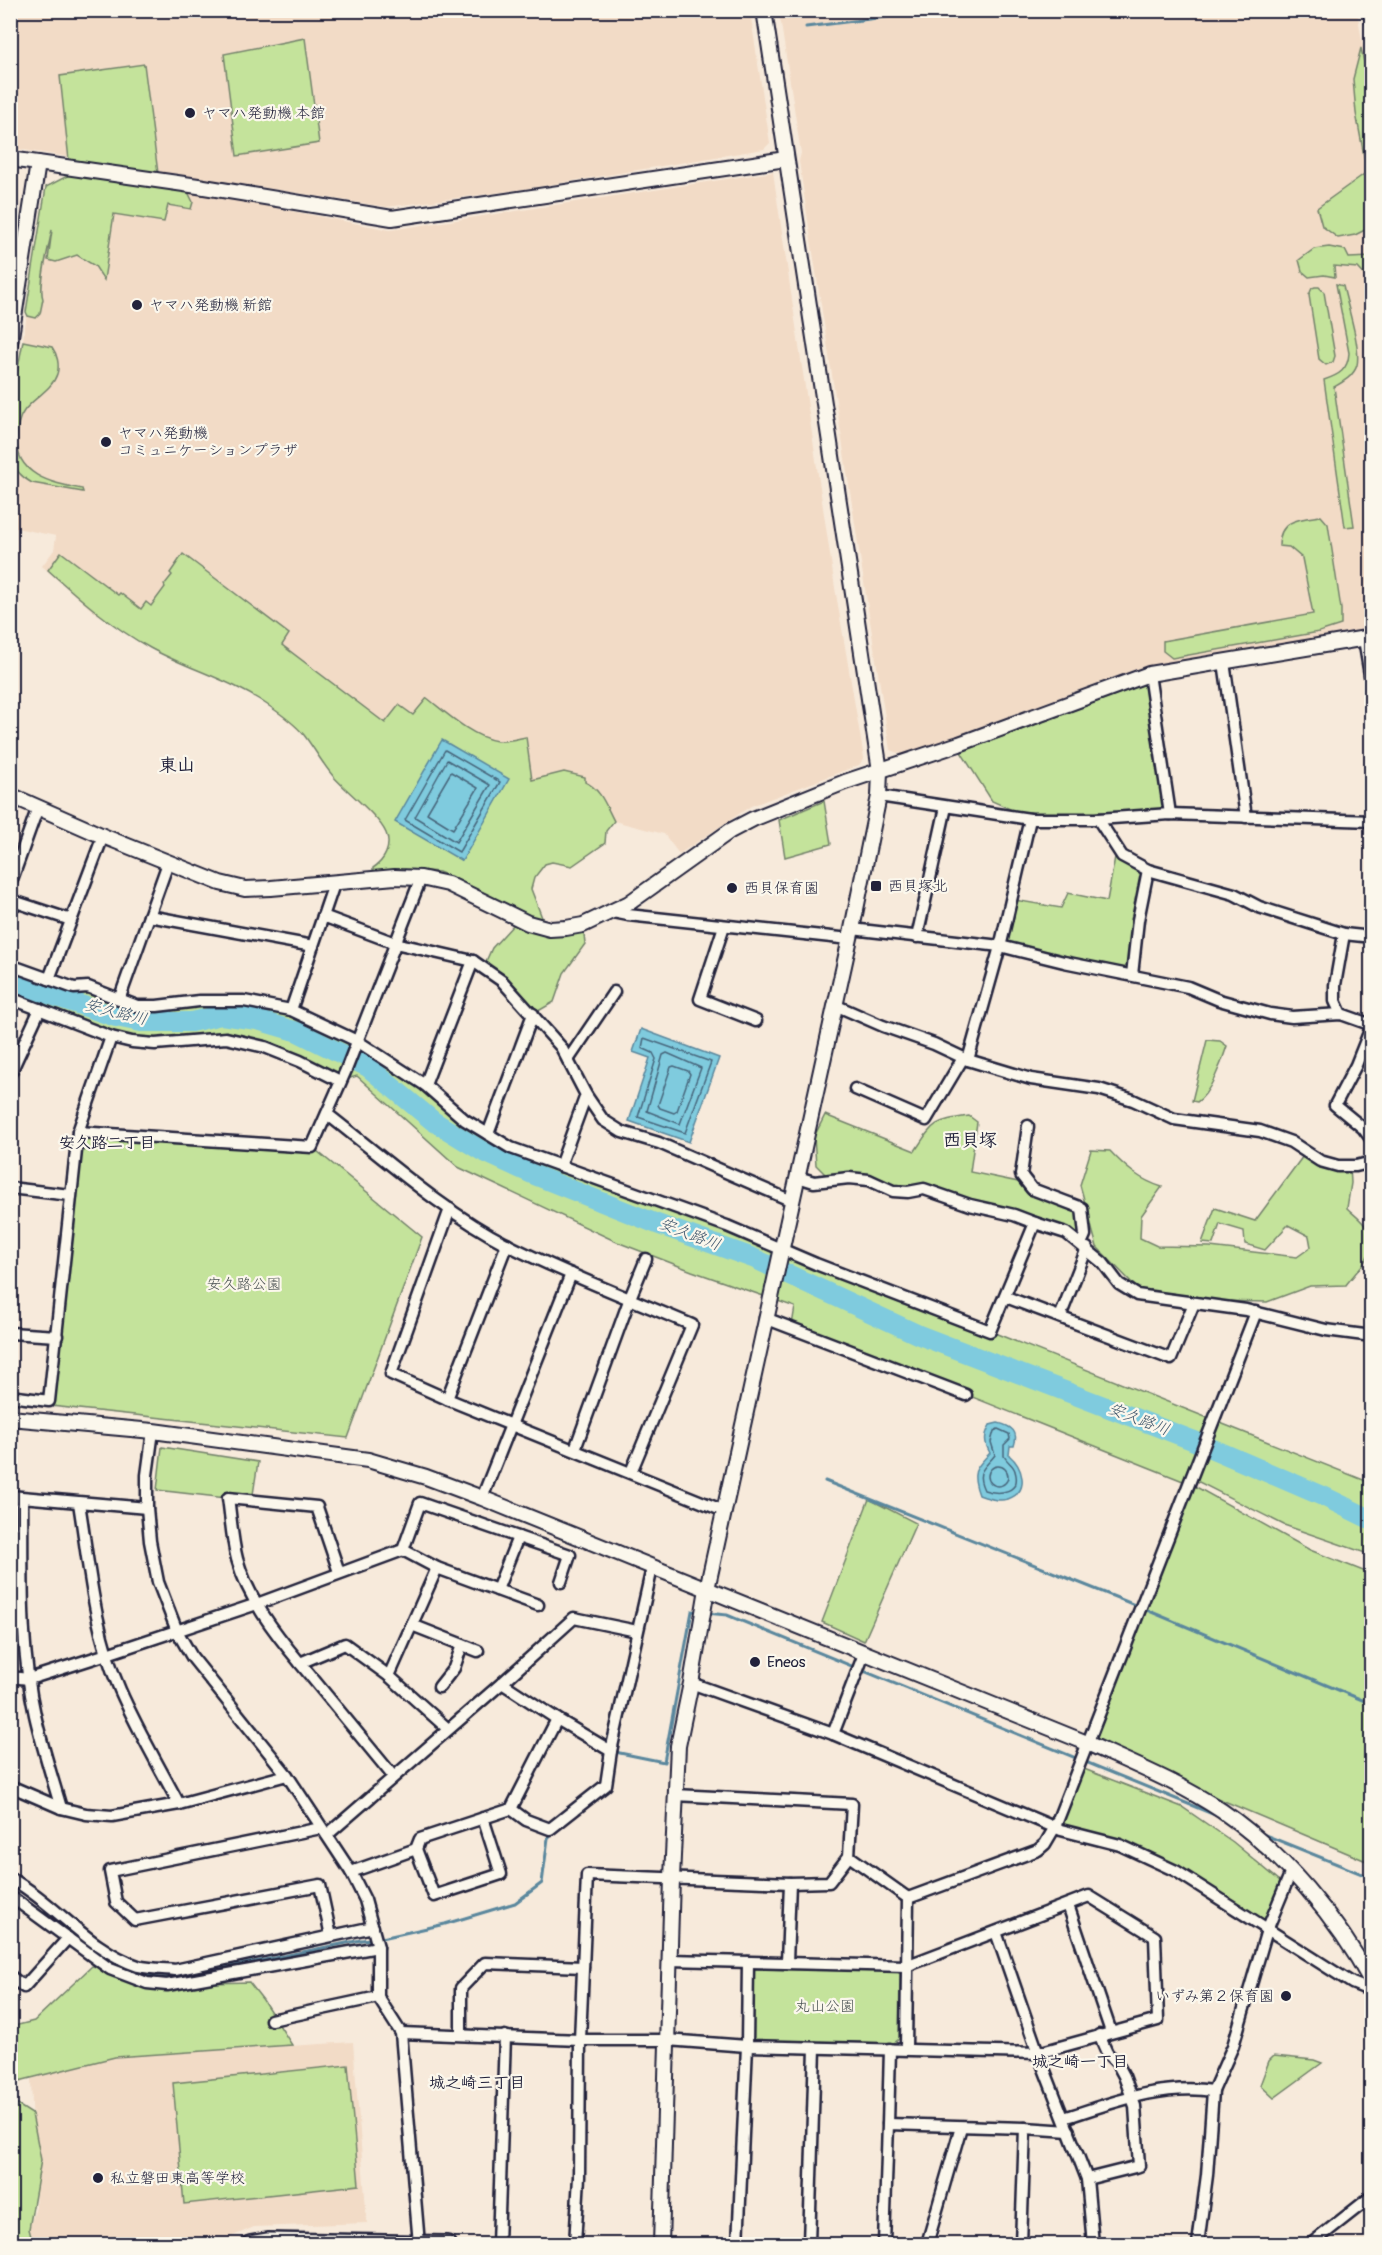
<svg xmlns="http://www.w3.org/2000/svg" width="1382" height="2255" font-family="Pangolin,'Klee One',sans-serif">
<rect width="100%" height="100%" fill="#f7eadb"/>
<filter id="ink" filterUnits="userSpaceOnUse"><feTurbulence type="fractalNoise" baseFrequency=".0167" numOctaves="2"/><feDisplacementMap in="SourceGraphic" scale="12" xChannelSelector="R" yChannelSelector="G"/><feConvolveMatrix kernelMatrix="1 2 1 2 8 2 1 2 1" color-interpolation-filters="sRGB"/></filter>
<g filter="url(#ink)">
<!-- built -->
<g fill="#f2dbc6">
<path d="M11,10L750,11L770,143L764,149L524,189L387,207L11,148Z"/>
<path d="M779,11H1357L1372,102L1371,631L1153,665L1136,669L903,755L890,750L801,175L799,161L801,153Z"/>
<path d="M773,172L835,588L864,758L859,765L751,806L679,854L664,834L614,821L606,831L605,843L572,866L552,862L545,864L534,878L531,889L546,928L495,908L460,881L439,872L373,868L381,863L385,857L388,841L386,833L380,824L333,776L303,734L271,707L249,692L150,648L93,611L42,566L54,550L56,536L11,527V420L46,187L71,174L197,193L390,230Z"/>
<path d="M353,2042L367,2223L254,2227L215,2244H27L25,2241L36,2207L31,2079L103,2058Z"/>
</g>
<!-- green -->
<g fill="#c4e39b" stroke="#73826b" stroke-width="1.5">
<path d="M305,38L319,143L237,156L224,54Z"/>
<path d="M1361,48C1375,106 1372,167 1371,227L1355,235L1338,238L1322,226L1317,208L1367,172L1356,113L1353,79Z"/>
<path d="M144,64L159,181L69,160L60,76Z"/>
<path d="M71,174L188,192L193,202L191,209L168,205L164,222L114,214L104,280L95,266L77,255L56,262L48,260L52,230C49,245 38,287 43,299L40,314L36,318L28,316L26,312L46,187Z"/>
<path d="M1329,247L1345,250L1349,258L1371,257V282L1358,268L1334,266L1335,277L1324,275L1309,277L1302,271L1299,260L1314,249Z"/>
<path d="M1336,284L1343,286C1347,305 1361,347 1357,365C1354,376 1343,382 1334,387L1354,526L1345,527L1324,380C1339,375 1348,370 1349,353Z"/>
<path d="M1315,287H1319L1324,292L1335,356L1333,362L1326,365L1319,359L1309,295L1312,288Z"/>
<path d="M23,341L52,347C57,354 60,365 57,374C52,390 33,398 24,411C18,419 17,429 17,438C15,476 53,483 82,489L83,492L32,483C23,478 14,469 11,458C4,432 18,369 23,341Z"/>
<path d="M1321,516L1328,524L1341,609V625L1319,632L1172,658L1163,651V641L1313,614L1302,558L1289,547L1279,546C1279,519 1299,519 1321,516Z"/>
<path d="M61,552L118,595L120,593L141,609L146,602L151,606L165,587L164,585L172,575L170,573L183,554L289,634L282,645L385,723L399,705L413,715L427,698C445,712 473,738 497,741C506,742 516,739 526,737L532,780L564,772L585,777V782C601,789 606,806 614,821L606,831L605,843L572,866L552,862L545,864L534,878L531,889L546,928L583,925L585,944L564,973L554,1002L533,1014L483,968L492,948L514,924L543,928L495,908L460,881L439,872L405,869L373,872V868C384,861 392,847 386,833C378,815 347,792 333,776C322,763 314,748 304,735C295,724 281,714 269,706C232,680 188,669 150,648C112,627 80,599 48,570Z"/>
<path d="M1150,682L1169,811L1021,814L992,801L961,752Z"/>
<path d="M824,801L831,844L785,857L779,820Z"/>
<path d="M1122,856L1147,875L1128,974L1001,943L1015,900L1061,908L1068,893L1107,901L1115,857Z"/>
<path d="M10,965L143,1006L216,1003L291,1010L369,1049L480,1132L589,1177L987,1330L1371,1483V1555L1284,1525L1197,1481L1189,1483L1310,1550L1371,1574V1863L1087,1743L1188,1483L792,1325L795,1307L692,1271L617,1242L458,1167L357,1076L340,1081L265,1047L226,1038L128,1041L11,998Z"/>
<path d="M1207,1040L1220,1041L1227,1046C1222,1062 1210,1094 1197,1102L1192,1101Z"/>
<path d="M825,1115L915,1151C934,1122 934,1121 969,1116L977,1122L970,1172L1028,1184L1083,1215L1081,1244L1047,1227L1003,1218L924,1189L893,1191L869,1180H831L816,1165L814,1137Z"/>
<path d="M78,1132L312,1147L422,1237L348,1438L51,1406Z"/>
<path d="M1091,1150L1110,1151C1126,1168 1140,1180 1162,1187L1141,1216L1140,1238L1157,1246L1210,1247L1297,1257L1311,1247L1309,1236L1288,1225L1265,1250L1245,1244L1244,1231L1220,1224L1213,1244L1202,1243L1203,1240L1215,1208L1255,1221L1306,1152L1350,1166L1351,1183L1347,1208C1353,1214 1362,1220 1367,1228C1382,1249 1358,1269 1346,1285L1310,1286L1267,1302L1169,1300L1137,1288L1097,1247L1080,1185Z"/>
<path d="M162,1447L258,1462L252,1501L157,1490Z"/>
<path d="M869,1499L916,1523L864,1641L822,1622Z"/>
<path d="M1084,1769L1182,1807L1233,1842L1286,1886L1269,1925L1148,1858L1061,1830L1063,1821Z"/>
<path d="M92,1966L172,1984L249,1982L263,2000L292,2045L115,2057L11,2083L10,2027L34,2021Z"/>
<path d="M755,1969L897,1971L900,1974L899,2039L894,2043L755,2041L750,2037L751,1973Z"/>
<path d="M1274,2056L1314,2060L1322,2063L1274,2098L1260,2085L1269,2061Z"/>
<path d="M348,2065L359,2185L184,2204L173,2083Z"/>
<path d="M10,2100L32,2114L41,2160L29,2229L33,2244H11Z"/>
</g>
<!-- water -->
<g fill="#7fcbde" stroke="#5a879d" stroke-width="1.5">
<path d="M442,740L509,779L462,861L395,822Z"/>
<path d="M641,1029L719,1058L689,1142L629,1121L650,1058L633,1052Z"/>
<path d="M998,1423C1012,1426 1019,1432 1014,1446H1010L1009,1455C1022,1466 1031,1491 1008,1499C999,1502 988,1498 979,1495C971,1473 974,1469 990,1453C984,1442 984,1436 990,1425Z"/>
</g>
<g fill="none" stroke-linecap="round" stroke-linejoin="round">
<!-- shore -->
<g stroke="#47667c" stroke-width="1.5">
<path d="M445,750L500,782L459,852L405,820Z"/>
<path d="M447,760L490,785L456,842L415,817Z"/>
<path d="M451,772L478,788L453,829L427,813Z"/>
<path d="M644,1038L711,1062L685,1133L638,1117L656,1059L653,1053L642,1048Z"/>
<path d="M667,1053L701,1068L680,1124L647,1111L663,1055Z"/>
<path d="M674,1066L688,1071L690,1074L677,1111L674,1113L660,1108L658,1105L671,1067Z"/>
<path d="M998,1429L1009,1434L1010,1439L1004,1445V1456C1007,1462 1014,1465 1015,1471C1022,1493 999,1495 984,1490C975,1471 984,1469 995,1455L991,1442L994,1431Z"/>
<circle cx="998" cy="1476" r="10"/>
</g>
<!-- stream -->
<g stroke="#5a879d" stroke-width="3">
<path d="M806,27L941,10"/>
<path d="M825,1481L1125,1601L1372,1704"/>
<path d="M706,1613L727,1615L1220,1817"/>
<path d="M614,1753L615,1752L664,1762L692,1611L699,1612"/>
<path d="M590,1804L608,1791L609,1786"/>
<path d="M1260,1833L1372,1878"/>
<path d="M10,1889L115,1966"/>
<path d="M133,1972L158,1978H176L361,1940L382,1938L445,1924L515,1903L542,1883L548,1838L554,1831"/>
</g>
<!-- river -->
<path stroke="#7fcbde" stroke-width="20" d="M10,981L116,1017L141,1022H191L221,1015L257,1020L298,1032L368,1067L433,1121L482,1151L532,1174L657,1224L753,1258L919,1335L1192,1440L1325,1497L1372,1520"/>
<defs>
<g id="minor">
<path d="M1369,10L1372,22"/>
<path d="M1364,639L1372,687"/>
<path d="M1224,662L1246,817"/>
<path d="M1149,674L1170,814"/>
<path d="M879,796L1030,819H1098L1170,814L1372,821"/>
<path d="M1098,819L1122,856L1148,870L1234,894L1259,907L1344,934L1372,937"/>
<path d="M10,885L38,807"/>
<path d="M10,900L71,920"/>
<path d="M613,912L628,915L850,939"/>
<path d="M149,916L313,946"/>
<path d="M323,916L395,943L473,961L502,981L561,1047L586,1095L603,1120L622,1132L659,1143L792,1201"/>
<path d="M724,926L700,999L756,1021"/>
<path d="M852,929L1000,946L1064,962L1188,987L1219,1000L1270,1014L1292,1017L1341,1014L1372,1025"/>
<path d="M917,937L946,807"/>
<path d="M10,965L49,979L103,836"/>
<path d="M1132,975L1138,920L1148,870"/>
<path d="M49,979L74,988L88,987L137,1006H157L199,1001H244L291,1010L357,1041L425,1085L465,1120L511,1148L727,1226L816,1264L990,1331L1035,1223L1066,1233L1103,1263L1119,1284L1137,1295L1246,1310L1326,1330L1372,1336"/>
<path d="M10,998L111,1037L132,1042L155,1044L226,1038L265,1047L300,1061L340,1081"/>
<path d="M119,1000L168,863"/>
<path d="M835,1005L883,1026L934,1044L968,1060L1031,1079L1099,1089L1133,1100L1174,1119L1260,1131L1291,1142L1320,1161L1338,1166H1356L1372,1162"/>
<path d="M291,1010L334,884"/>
<path d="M1341,1014L1335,1001V985L1344,934"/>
<path d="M1372,1025L1356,1065L1335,1105L1363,1128L1372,1140"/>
<path d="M568,1060L614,992"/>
<path d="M968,1060L1001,943L1030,819"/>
<path d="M10,1074L40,1009"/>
<path d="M425,1085L473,961"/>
<path d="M855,1089L926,1120L963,1058"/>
<path d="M327,1114C385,1159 442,1211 508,1245C568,1275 631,1299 692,1325L631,1472"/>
<path d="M1028,1126L1021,1175L1032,1189L1082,1208L1085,1235L1081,1244"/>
<path d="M78,1132L312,1147L346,1070L421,878"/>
<path d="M488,1134L533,1014"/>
<path d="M560,1166L586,1095"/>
<path d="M798,1177L814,1182L849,1178L869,1180L893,1191L908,1192L924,1189L970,1205L1014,1215L1035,1223"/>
<path d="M10,1188L70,1195"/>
<path d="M450,1209L391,1374L447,1399L724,1511"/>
<path d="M1006,1297L1171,1359L1194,1303"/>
<path d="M1060,1317L1087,1248"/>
<path d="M765,1318L966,1395"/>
<path d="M10,1333L57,1336"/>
<path d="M10,1396L49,1401L78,1132L111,1037"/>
<path d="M447,1399L507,1244"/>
<path d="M153,1431L147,1475V1508L150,1541L158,1582L177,1631L192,1657L287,1775L351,1872L365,1900L378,1947V1997L401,2033L419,2244"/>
<path d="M575,1449L630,1298L646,1259"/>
<path d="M10,1496L147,1508"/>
<path d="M22,1498C23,1570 19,1644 35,1715C42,1746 52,1777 61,1808"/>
<path d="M482,1498L571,1274"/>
<path d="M79,1503C89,1565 94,1631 120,1690C137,1729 159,1766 179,1804"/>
<path d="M403,1550L437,1568L538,1605"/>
<path d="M339,1572L317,1507L228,1498C231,1518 232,1540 237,1559C248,1598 274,1632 300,1663L345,1644L389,1676L448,1729"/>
<path d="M497,1590L518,1537"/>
<path d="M412,1625L478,1651"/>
<path d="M300,1663L393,1776"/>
<path d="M389,1676L437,1568"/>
<path d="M10,1677L29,1679L107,1654L257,1604L403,1550L420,1503L570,1555L561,1582"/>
<path d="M502,1683L557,1719"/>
<path d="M691,1683L833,1734L1061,1830L1120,1845L1176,1871L1352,1983L1372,1991"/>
<path d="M439,1687L454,1668L462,1645"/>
<path d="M833,1734L864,1654"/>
<path d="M10,1786L61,1808L86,1814L112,1816L179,1804L287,1775"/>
<path d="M511,1809L526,1820L550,1829L606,1785L611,1751"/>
<path d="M321,1828L110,1871L116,1902L135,1920L320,1885L331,1936"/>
<path d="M327,1835L502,1683L574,1618L637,1631"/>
<path d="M416,1849L434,1896L501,1874L483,1818"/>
<path d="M849,1856L908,1898"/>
<path d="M351,1872L416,1849L420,1839L511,1809L557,1719L611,1751L652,1568"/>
<path d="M10,1878C55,1903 89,1950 138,1966C150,1969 163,1969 175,1970L373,1927"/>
<path d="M10,1896L110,1969L147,1983L167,1985L378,1947"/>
<path d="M908,1898L1038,1850L1045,1844L1055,1827L1256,1312"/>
<path d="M1068,1905L1111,2032"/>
<path d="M996,1932L1038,2053L1087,2179L1093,2244"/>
<path d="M787,1962L790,1883"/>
<path d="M10,1976L24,1987L68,1938"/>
<path d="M271,2020L378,1997"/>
<path d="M401,2033L580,2040H667L747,2046L1038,2053L1158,2020L1155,1937L1089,1896L906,1966L669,1960"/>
<path d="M461,2034V1988L485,1963L583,1967"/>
<path d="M906,2049L908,1898"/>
<path d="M1213,2091L1233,2046L1267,1930L1291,1872"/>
<path d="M1064,2118C1112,2103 1162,2083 1213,2091L1207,2175L1198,2244"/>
<path d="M888,2124L890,2049"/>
<path d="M1087,2179L1139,2166L1135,2106L1124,2076L1117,2063L1107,2053L1099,2035"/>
<path d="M498,2244L505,2036"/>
<path d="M575,2244L579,2177L580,2040L587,1875L790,1883L829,1882L849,1856L852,1804L675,1795"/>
<path d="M738,2244L747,2046L748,1962"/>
<path d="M809,2244L815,2048"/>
<path d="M884,2244L888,2124L1025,2128L1069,2131"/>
<path d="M927,2244L961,2127"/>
<path d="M1021,2244L1025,2128"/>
<path d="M1311,2244L1372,2196"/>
</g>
<g id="tertiary">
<path d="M10,159L198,186L392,218L786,159"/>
<path d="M10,343L38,163"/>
<path d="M10,795L103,836L220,883L245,889L271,888L395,877L421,878L448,884L528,923L550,929L566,928L583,925L629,903L730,831L753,819L845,782L959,744L1149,674L1372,637"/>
<path d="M10,1418L153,1431L368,1460L426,1477L482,1498L1087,1743C1133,1764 1180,1783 1222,1811C1282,1852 1338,1919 1372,1983"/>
<path d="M661,2244L672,1878L678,1746L691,1683L707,1589L852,929L879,796L880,771L764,10"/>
</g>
<path id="secondary" d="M250,2244L268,2241L447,2244"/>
</defs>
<!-- minor casing -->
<use href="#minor" stroke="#22223b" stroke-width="15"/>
<!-- tertiary casing -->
<use href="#tertiary" stroke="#22223b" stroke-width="18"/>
<!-- secondary casing -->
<use href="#secondary" stroke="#22223b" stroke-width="20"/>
<!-- minor -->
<use href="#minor" stroke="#fbf7ec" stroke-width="10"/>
<!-- tertiary -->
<use href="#tertiary" stroke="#fbf7ec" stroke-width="14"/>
<!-- secondary -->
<use href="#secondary" stroke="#fbf7ec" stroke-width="15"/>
</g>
</g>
<!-- markers -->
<g fill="#22223b" stroke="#fbf7ec" stroke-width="2">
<circle cx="190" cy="113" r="6"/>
<circle cx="137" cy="305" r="6"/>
<circle cx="106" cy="442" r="6"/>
<rect x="870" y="880" width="12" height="12" rx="3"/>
<circle cx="732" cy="888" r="6"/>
<circle cx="755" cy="1662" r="6"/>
<circle cx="1286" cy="1996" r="6"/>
<circle cx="98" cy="2178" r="6"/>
</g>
<g text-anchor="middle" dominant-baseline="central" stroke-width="4.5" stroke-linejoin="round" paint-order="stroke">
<!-- poi labels -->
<g font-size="15" fill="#22223b" stroke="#fbf7ec" text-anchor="start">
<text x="202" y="113">ヤマハ発動機 本館</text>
<text x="149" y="305">ヤマハ発動機 新館</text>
<text x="118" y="433">ヤマハ発動機<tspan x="118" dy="17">コミュニケーションプラザ</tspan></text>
<text x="888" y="886">西貝塚北</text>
<text x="744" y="888">西貝保育園</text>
<text x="767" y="1662">Eneos</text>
<text x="1274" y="1996" text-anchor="end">いずみ第２保育園</text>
<text x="110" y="2178">私立磐田東高等学校</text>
</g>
<!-- park labels -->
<g font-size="15" fill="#4a5253" stroke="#fbf7ec">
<text x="244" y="1284">安久路公園</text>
<text x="825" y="2006">丸山公園</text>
</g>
<!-- water labels -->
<g font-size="16" font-style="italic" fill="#3e556c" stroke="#fbf7ec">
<text transform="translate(116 1012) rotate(14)">安久路川</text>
<text transform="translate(690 1234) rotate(21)">安久路川</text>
<text transform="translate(1139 1419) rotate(21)">安久路川</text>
</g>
<!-- neighbourhood labels -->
<g font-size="16" font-weight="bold" fill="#22223b" stroke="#fbf7ec">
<text x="107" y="1143">安久路二丁目</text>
<text x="1080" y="2062">城之崎一丁目</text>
<text x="477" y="2083">城之崎三丁目</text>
</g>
<!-- quarter labels -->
<g font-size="18" font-weight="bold" fill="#22223b" stroke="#fbf7ec">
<text x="177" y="765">東山</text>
<text x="970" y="1140">西貝塚</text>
</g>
</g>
<!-- margin -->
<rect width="1382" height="2255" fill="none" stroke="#fbf7ec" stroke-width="36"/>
<rect x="18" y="18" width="1346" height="2219" fill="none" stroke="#22223b" stroke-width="2" filter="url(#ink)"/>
</svg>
